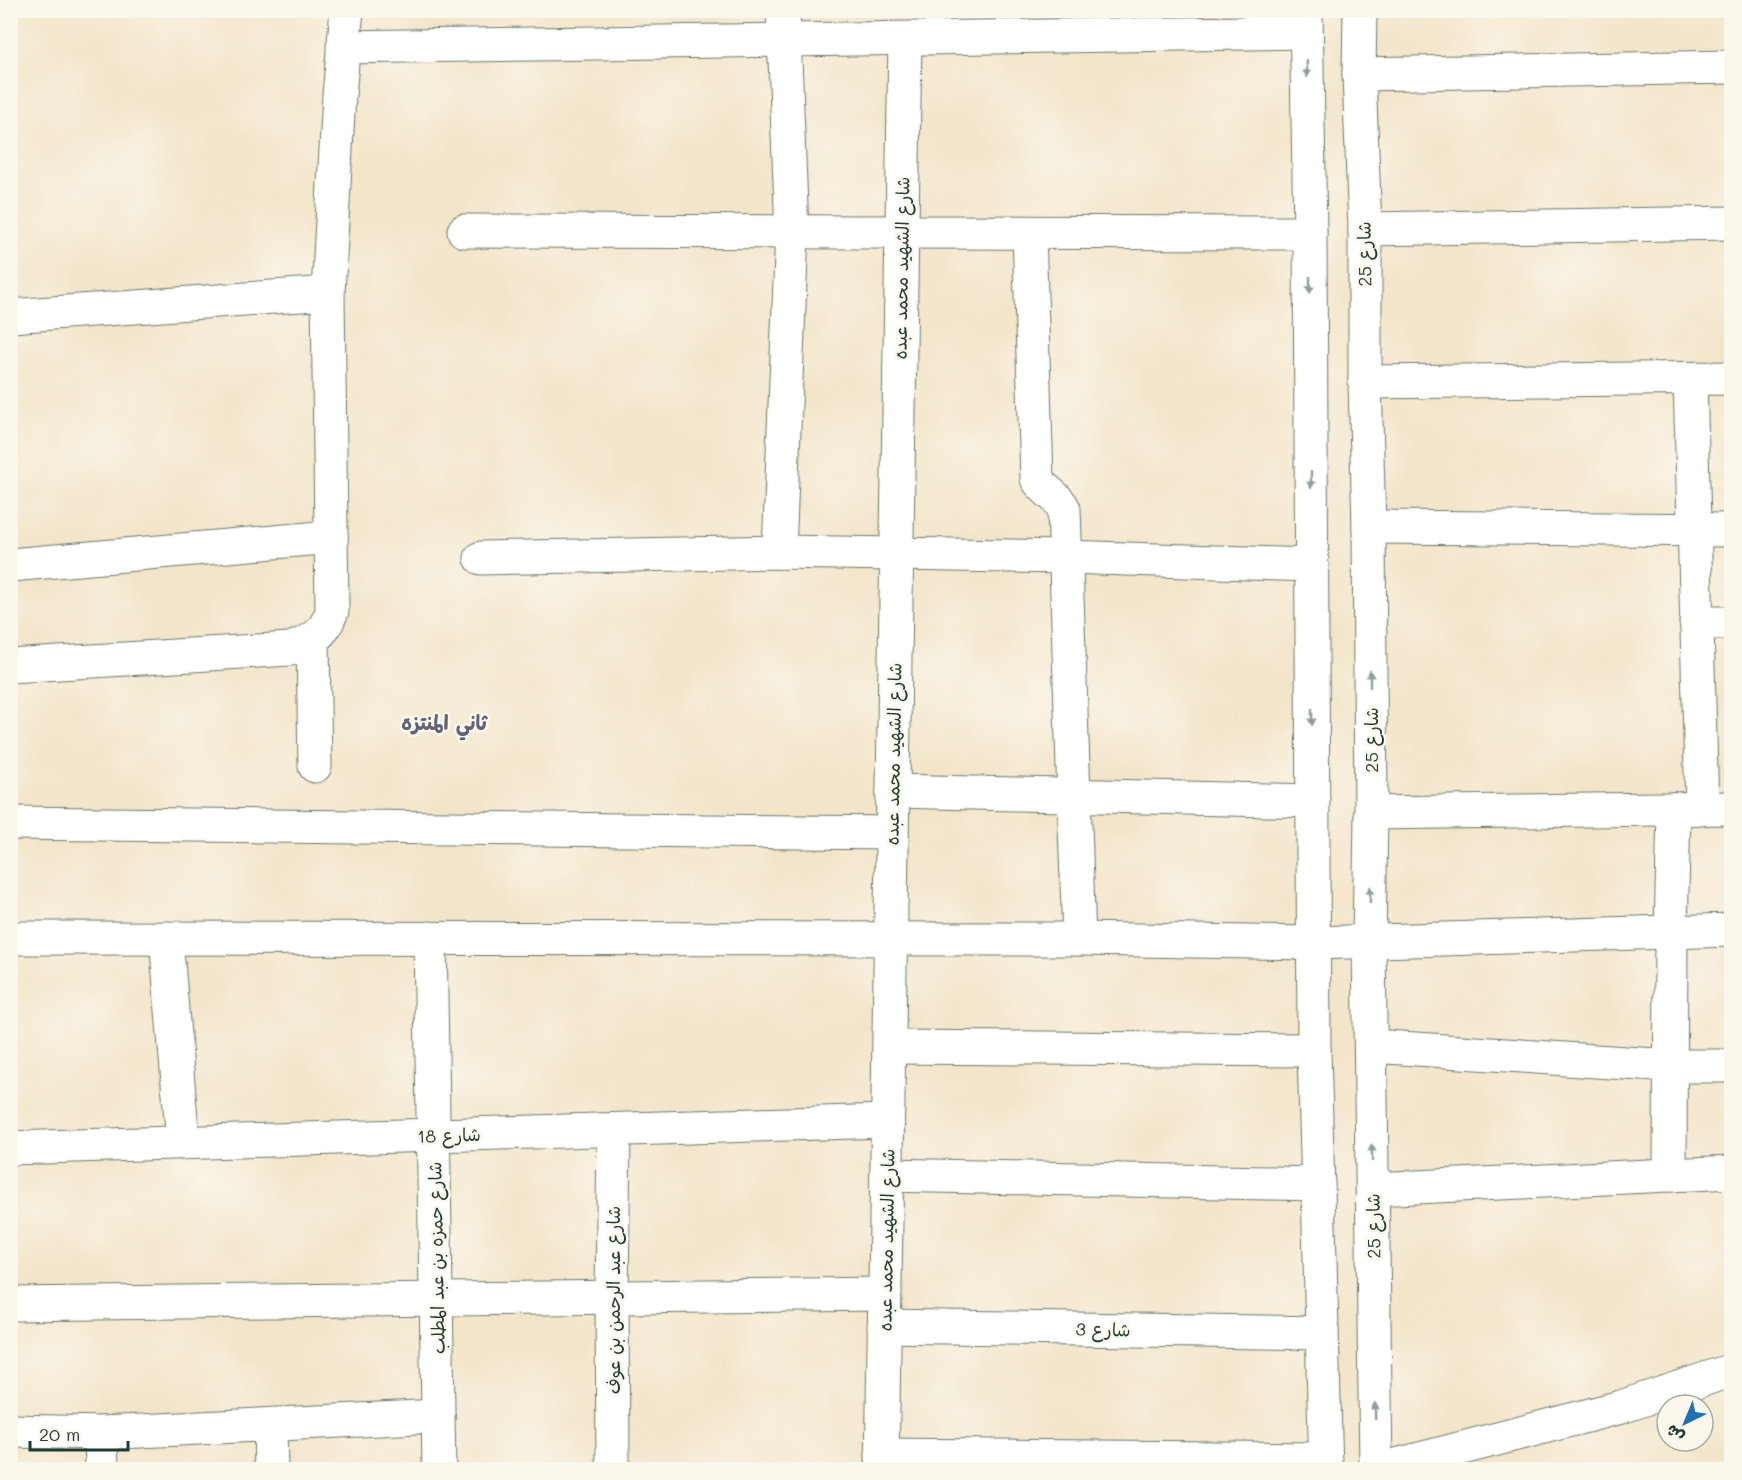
<svg xmlns="http://www.w3.org/2000/svg" width="1742" height="1480" font-family="Mali,'Playpen Sans Arabic',sans-serif">
<rect width="100%" height="100%" fill="#fbf7ec"/>
<filter id="ink" filterUnits="userSpaceOnUse"><feTurbulence type="fractalNoise" baseFrequency=".0167" numOctaves="2"/><feDisplacementMap in="SourceGraphic" scale="12" xChannelSelector="R" yChannelSelector="G"/><feConvolveMatrix kernelMatrix="1 2 1 2 8 2 1 2 1" color-interpolation-filters="sRGB"/></filter>
<filter id="wash" filterUnits="userSpaceOnUse"><feTurbulence type="fractalNoise" baseFrequency=".008" numOctaves="4" result="noise"/><feDisplacementMap in="SourceGraphic" scale="24" xChannelSelector="R" yChannelSelector="G"/><feGaussianBlur stdDeviation="1.35" result="paint"/><feColorMatrix in="noise" values="0 0 0 0 0 0 0 0 0 0 0 0 0 0 0 0 0 1.4 0 .05"/><feComposite in="paint" operator="in"/></filter>
<g filter="url(#wash)">
<rect width="100%" height="100%" fill="#f3e5ca"/>
</g>
<g filter="url(#ink)">
<g fill="none" stroke-linecap="round" stroke-linejoin="round">
<defs>
<g id="street">
<path d="M1306,10L1310,233L1314,1050L1326,1470"/>
<path d="M1360,10L1359,74L1365,229V382L1369,527L1371,813L1369,943L1376,1470"/>
<path d="M343,47L1306,32"/>
<path d="M1359,74L1732,67"/>
<path d="M1365,229L1732,223"/>
<path d="M464,231L1310,233"/>
<path d="M1029,233L1037,479C1044,491 1059,497 1064,509L1079,939"/>
<path d="M10,316L328,293"/>
<path d="M1690,379L1702,809"/>
<path d="M1365,382L1732,378"/>
<path d="M1369,527L1732,530"/>
<path d="M779,552L792,232L783,10"/>
<path d="M481,558L779,552L1065,557L1312,565"/>
<path d="M10,565L331,537"/>
<path d="M1696,623H1732"/>
<path d="M313,641L315,766"/>
<path d="M10,666L290,649C313,640 323,636 332,611L328,293L339,95L347,10"/>
<path d="M893,791L1313,801"/>
<path d="M1371,813L1732,808"/>
<path d="M10,823L892,833"/>
<path d="M10,938L1079,939L1313,943L1732,930"/>
<path d="M166,938L183,1143"/>
<path d="M430,938L439,1470"/>
<path d="M1371,1046L1671,1066H1732"/>
<path d="M890,1047L1314,1050"/>
<path d="M10,1148L887,1121"/>
<path d="M887,1175L1318,1184"/>
<path d="M1670,1175L1671,932L1674,809"/>
<path d="M1373,1189L1732,1172"/>
<path d="M10,1304L885,1294"/>
<path d="M884,1326L1322,1333"/>
<path d="M270,1425L271,1470"/>
<path d="M10,1431L101,1433L438,1416"/>
<path d="M101,1433L102,1470"/>
<path d="M882,1455L1326,1459"/>
<path d="M613,1470L612,1297L614,1130"/>
<path d="M882,1470L905,39"/>
<path d="M1377,1470L1621,1407L1732,1370"/>
</g>
</defs>
<!-- street casing -->
<use href="#street" stroke="#697868" stroke-width="35"/>
<!-- street -->
<use href="#street" stroke="#fff" stroke-width="33"/>
</g>
<!-- one-way arrows -->
<defs><path id="oneway-solid" d="M-6-.8H1V-3.2L6.5 0L1 3.2V.8H-6Z" transform="scale(1.5)"/></defs>
<g fill="#8f9e9a">
<use href="#oneway-solid" transform="translate(1307 69) rotate(89)"/>
<use href="#oneway-solid" transform="translate(1310 285) rotate(90)"/>
<use href="#oneway-solid" transform="translate(1311 480) rotate(90)"/>
<use href="#oneway-solid" transform="translate(1370 679) rotate(-90)"/>
<use href="#oneway-solid" transform="translate(1312 717) rotate(90)"/>
<use href="#oneway-solid" transform="translate(1370 895) rotate(-89)"/>
<use href="#oneway-solid" transform="translate(1372 1153) rotate(-91)"/>
<use href="#oneway-solid" transform="translate(1375 1411) rotate(-91)"/>
</g>
</g>
<g text-anchor="middle" dominant-baseline="central" stroke-width="5" stroke-linejoin="round" paint-order="stroke">
<!-- street labels -->
<g font-size="18" fill="#1f3d34" stroke="#fbf7ec">
<text transform="translate(1364 254) rotate(-91)">شارع 25</text>
<text transform="translate(901 268) rotate(-89)">شارع الشهيد محمد عبده</text>
<text transform="translate(1371 740) rotate(-90)">شارع 25</text>
<text transform="translate(893 754) rotate(-89)">شارع الشهيد محمد عبده</text>
<text transform="translate(449 1135) rotate(-2)">شارع 18</text>
<text transform="translate(1373 1226) rotate(-91)">شارع 25</text>
<text transform="translate(886 1240) rotate(-89)">شارع الشهيد محمد عبده</text>
<text transform="translate(436 1258) rotate(-91)">شارع حمزه بن عبد المطلب</text>
<text transform="translate(613 1300) rotate(-90)">شارع عبد الرحمن بن عوف</text>
<text transform="translate(1103 1329) rotate(1)">شارع 3</text>
</g>
<!-- neighbourhood labels -->
<g font-size="20" font-weight="bold" fill="#616475" stroke="#fbf7ec">
<text x="444" y="722">ثاني المنتزه</text>
</g>
</g>
<!-- margin -->
<rect width="1742" height="1480" fill="none" stroke="#fbf7ec" stroke-width="36"/>
<!-- north arrow -->
<g transform="translate(1685 1423) rotate(223)"><circle r="28" fill="#fbf7ec" stroke="#a3ada2" stroke-width="1.5"/>
<path d="M0-4.5L10 22L0 15L-10 22Z" fill="#1f6fb2"/>
<text y="-9" font-size="16" font-weight="bold" text-anchor="middle" fill="#1f3d34">ش</text>
</g>
<!-- scale -->
<path d="M30 1441v9h98v-9" fill="none" stroke="#1f3d34" stroke-width="3"/>
<text x="39" y="1441" font-size="18" fill="#1f3d34" stroke="#fbf7ec" stroke-width="4.5" paint-order="stroke">20 m</text>
</svg>
